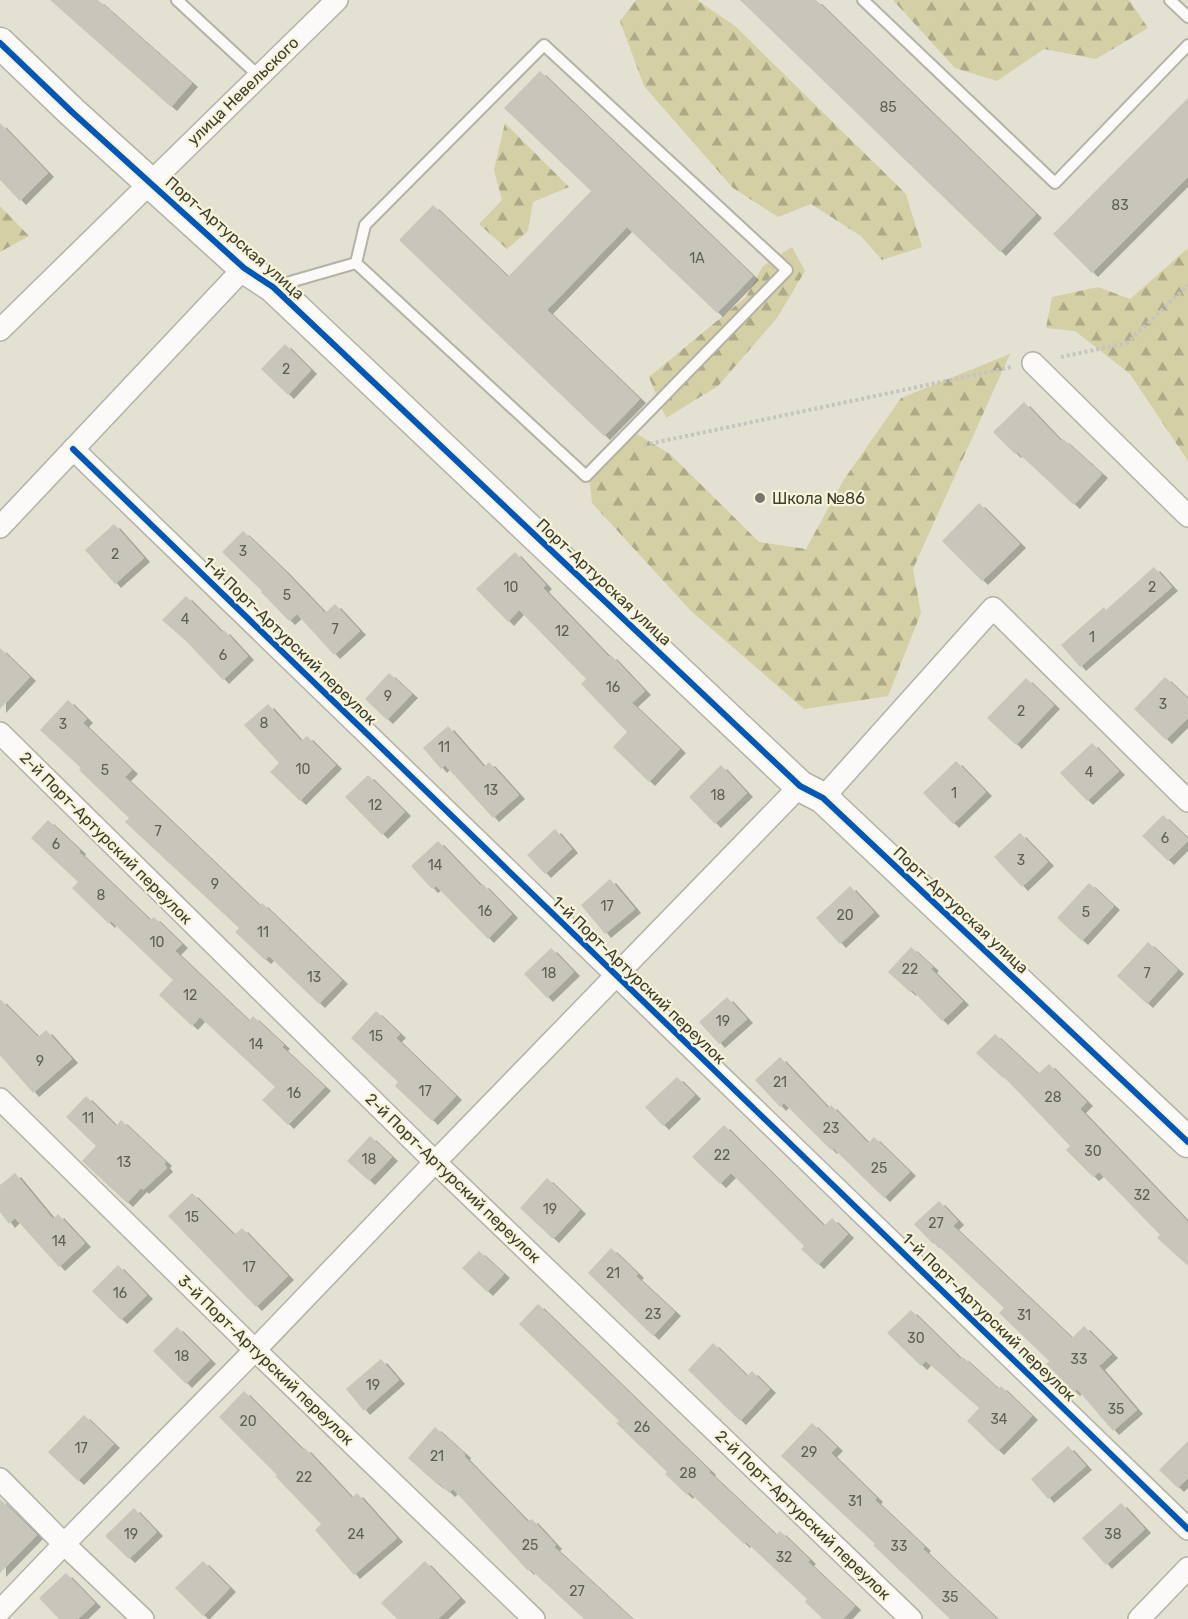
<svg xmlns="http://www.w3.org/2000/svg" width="1188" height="1619" font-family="Rubik,sans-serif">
<defs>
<pattern id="forest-firs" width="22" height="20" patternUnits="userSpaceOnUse" patternTransform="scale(1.5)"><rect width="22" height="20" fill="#d5cfa5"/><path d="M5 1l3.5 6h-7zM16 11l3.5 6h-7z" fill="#aea987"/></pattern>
<filter id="shadow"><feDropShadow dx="6" dy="4" stdDeviation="0" flood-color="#0004"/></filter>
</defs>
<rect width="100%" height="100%" fill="#e3e1d2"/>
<!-- forest -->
<g fill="url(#forest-firs)">
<path d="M636,0H697L735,26L906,194L922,247L882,260L861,236L811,204L778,217L733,188L644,86L620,21Z"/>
<path d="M893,0H1129L1148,28L1096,59L1044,49L997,81L955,68Z"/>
<path d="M505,123L569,187L533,202L528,231L507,249L479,224L502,200L494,170Z"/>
<path d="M0,206L29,236L0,252Z"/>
<path d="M792,247L805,271L777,318L718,386L666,418L649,377L746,297L763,266Z"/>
<path d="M1188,248V461L1130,374L1075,331L1046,328L1052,297L1098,287L1130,299Z"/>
<path d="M1010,354L913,569L921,613L888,696L804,709L691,611L592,503L588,466L609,447L637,434L670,454L759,542L806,549L843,481L901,398Z"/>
</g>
<!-- building -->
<g fill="#c8c6ba" filter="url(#shadow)">
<path d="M50,0H98L192,83L171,107Z"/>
<path d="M740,0H816L1036,214L1000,252Z"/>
<path d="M540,71L753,276L717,313L627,227L547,310L640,399L604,436L399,240L433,205L508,277L591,191L504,108Z"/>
<path d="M1188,98V177L1092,273L1053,234Z"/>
<path d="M0,123L48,173L20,201L0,180Z"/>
<path d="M285,344L311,370L288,395L261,369Z"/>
<path d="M1024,402L1061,441L1063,439L1102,474L1074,505L1017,452L1015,454L993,432Z"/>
<path d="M979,503L1020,544L982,581L942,541Z"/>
<path d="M114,524L144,558L115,584L85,550Z"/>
<path d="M243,531L284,570L325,613L335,604L360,631L334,655L297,614L289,621L261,592L262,591L222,552Z"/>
<path d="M515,552L546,585L543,588L609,657L611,655L645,691L632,703L680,749L649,782L613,747L627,732L581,684L586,679L519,610L508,622L476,589Z"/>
<path d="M1154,567L1172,587L1080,667L1061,645L1104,607L1106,610Z"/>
<path d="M186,596L222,632L224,630L248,656L223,680L185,640L162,620Z"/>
<path d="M0,648L30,677L0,709Z"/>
<path d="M389,673L412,694L387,720L365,699Z"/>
<path d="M1165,677L1188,699V718L1166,740L1134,709Z"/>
<path d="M1026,678L1054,705L1016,745L987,718Z"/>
<path d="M68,700L87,719L83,723L132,770L125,777L260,906L262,903L342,980L319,1004L269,956L265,960L235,932L239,928L125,822L129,818L79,770L81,768L40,730Z"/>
<path d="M268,704L301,741L307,736L336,765L300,801L270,772L279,763L244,725Z"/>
<path d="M448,726L484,767L489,762L519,795L493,818L445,765L441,769L423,748Z"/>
<path d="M1092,743L1119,771L1087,801L1060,773Z"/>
<path d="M956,761L986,792L953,824L923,793Z"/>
<path d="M721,765L747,793L715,824L689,797Z"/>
<path d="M368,775L405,812L382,835L345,797Z"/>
<path d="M1163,815L1188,839V841L1168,861L1142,836Z"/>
<path d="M48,820L80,850L79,852L150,920L154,917L182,944L175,951L249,1021L253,1016L284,1045L282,1047L325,1087L288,1125L262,1100L275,1087L200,1017L192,1026L159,995L173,980L111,921L109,924L72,888L78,882L31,838Z"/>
<path d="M555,829L572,849L545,874L527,855Z"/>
<path d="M1020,833L1048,862L1022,887L994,857Z"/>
<path d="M438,841L481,886L483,884L512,914L488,939L436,886L432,889L411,866Z"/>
<path d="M610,879L635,909L605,934L581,905Z"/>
<path d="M1089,883L1114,906L1082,941L1057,918Z"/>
<path d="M850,886L874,912L840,944L816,918Z"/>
<path d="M1148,942L1178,970L1147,1004L1117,976Z"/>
<path d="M911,947L933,967L931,969L963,1001L942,1021L912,990L910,992L888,972Z"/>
<path d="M551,948L574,972L547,998L524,974Z"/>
<path d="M727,997L747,1019L719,1044L699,1022Z"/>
<path d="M0,999L38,1037L46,1030L72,1059L33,1093L0,1055Z"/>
<path d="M376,1011L400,1034L396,1038L456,1096L432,1121L395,1086L398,1082L351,1038Z"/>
<path d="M995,1034L1038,1074L1049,1064L1087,1102L1080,1109L1188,1222V1266L1157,1238L1160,1235L1099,1172L1093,1177L1066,1150L1070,1146L1004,1077L1003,1078L976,1053Z"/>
<path d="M780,1057L828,1108L831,1105L868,1143L874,1137L910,1172L884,1198L833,1148L831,1150L784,1103L780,1107L755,1080Z"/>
<path d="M677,1077L695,1095L663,1126L645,1107Z"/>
<path d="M86,1096L116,1126L121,1120L166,1162L164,1164L167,1168L143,1190L141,1188L127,1203L82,1161L96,1146L66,1117Z"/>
<path d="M724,1125L824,1226L832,1218L848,1234L818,1265L801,1249L804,1246L731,1173L720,1184L692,1157Z"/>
<path d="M370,1136L392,1157L369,1181L347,1161Z"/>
<path d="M15,1173L53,1219L58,1214L85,1243L59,1267L15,1218L9,1224L0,1212V1185Z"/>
<path d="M547,1178L580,1210L553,1239L520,1208Z"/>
<path d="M192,1193L234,1235L242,1228L288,1276L256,1307L168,1216Z"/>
<path d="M939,1201L958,1221L953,1226L1072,1338L1084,1326L1112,1354L1099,1366L1137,1410L1113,1431L1077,1389L1074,1392L1046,1364L1049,1361L999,1313L1004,1308L935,1243L933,1244L914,1224Z"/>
<path d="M611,1248L638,1274L636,1276L675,1312L653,1336L588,1273Z"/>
<path d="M479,1251L504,1274L487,1292L462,1268Z"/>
<path d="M118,1265L147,1295L121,1320L92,1291Z"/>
<path d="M538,1304L710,1471L709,1472L776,1535L780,1531L810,1560L808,1562L855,1606L843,1619H823L805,1602L807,1599L746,1542L744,1544L689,1492L687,1495L665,1474L667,1472L616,1423L619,1421L519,1324Z"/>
<path d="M911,1310L961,1359L963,1357L998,1389L1001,1386L1032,1416L998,1451L967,1421L979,1408L926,1361L921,1366L887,1333Z"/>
<path d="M177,1327L210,1360L186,1384L153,1351Z"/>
<path d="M713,1343L747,1376L752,1371L770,1389L740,1421L688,1370Z"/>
<path d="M381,1359L399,1380L364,1411L346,1389Z"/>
<path d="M244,1391L303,1450L305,1448L352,1498L357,1493L397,1538L354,1575L315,1530L321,1524L275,1476L277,1475L219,1417Z"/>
<path d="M84,1415L114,1444L78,1481L48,1452Z"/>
<path d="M812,1423L837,1447L831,1453L877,1498L875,1500L925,1547L923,1549L997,1619H950L873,1545L875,1544L781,1456Z"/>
<path d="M435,1427L465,1454L464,1456L528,1522L532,1519L556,1545L554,1547L632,1619H584L530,1569L528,1571L453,1489L449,1493L439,1483L438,1485L408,1458Z"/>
<path d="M1188,1441V1478L1178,1488L1159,1470Z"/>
<path d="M1068,1446L1086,1466L1048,1499L1031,1479Z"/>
<path d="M0,1499L37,1535L0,1573Z"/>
<path d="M1121,1503L1145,1529L1106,1565L1082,1538Z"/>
<path d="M134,1508L157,1532L129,1559L105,1536Z"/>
<path d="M203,1561L230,1588L203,1616L175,1588Z"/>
<path d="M425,1561L460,1598L438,1619H397L381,1603Z"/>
<path d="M66,1573L95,1603L78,1619H59L39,1598Z"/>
</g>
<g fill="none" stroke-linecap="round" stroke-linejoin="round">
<defs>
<g id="lane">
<path d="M177,0L259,76"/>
<path d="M863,0L1055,183L1188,45"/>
<path d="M1170,0L1188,17"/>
<path d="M276,286L356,263L586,476L787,270L544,45L365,225L356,263"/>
</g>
<g id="street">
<path d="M0,330L337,0"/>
<path d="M1033,363L1188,516"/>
<path d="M73,449L1188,1529"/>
<path d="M0,527L244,268"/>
<path d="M0,733L435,1162L911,1619"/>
<path d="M823,798L993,608L1188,801"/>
<path d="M0,1099L255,1350L534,1619"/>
<path d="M0,1479L64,1544L143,1619"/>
<path d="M0,1611L64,1544L255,1350L435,1162L800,786"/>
<path d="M1139,1619L1188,1568"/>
</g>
<path id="secondary" d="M0,43L72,112L244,268L273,287L800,786L823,798L1188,1142"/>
</defs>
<!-- lane casing -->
<use href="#lane" stroke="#b4b2a6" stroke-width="14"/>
<!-- street casing -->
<use href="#street" stroke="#b4b2a6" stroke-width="24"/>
<!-- secondary casing -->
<use href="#secondary" stroke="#b4b2a6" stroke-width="33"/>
<!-- path -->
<g stroke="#c5c4be" stroke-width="4" stroke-dasharray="3 3" stroke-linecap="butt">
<path d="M1061,357L1127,343L1188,285"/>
<path d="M644,445L1012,367"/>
</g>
<!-- lane -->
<use href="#lane" stroke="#fbfaf8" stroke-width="10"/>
<!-- street -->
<use href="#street" stroke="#fbfaf8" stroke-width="21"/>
<!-- secondary -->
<use href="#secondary" stroke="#fbfaf8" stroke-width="30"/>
<defs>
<g id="cycleway">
<path d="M0,43L72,112L244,268L273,287L800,786L823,798L1188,1142"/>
<path d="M73,449L1188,1529"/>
</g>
</defs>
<!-- cycleway casing -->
<use href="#cycleway" stroke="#f7f4d8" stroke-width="10"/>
<!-- cycleway -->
<use href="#cycleway" stroke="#0057b8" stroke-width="6"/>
</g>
<!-- markers -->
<circle fill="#78766a" stroke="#f7f4d8" stroke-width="2" cx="760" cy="498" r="6"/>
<g text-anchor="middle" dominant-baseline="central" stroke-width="4.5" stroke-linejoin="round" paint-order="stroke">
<!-- number labels -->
<g font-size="14" fill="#605f54">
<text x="888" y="107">85</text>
<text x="1120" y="205">83</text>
<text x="697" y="258">1А</text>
<text x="286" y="369">2</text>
<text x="243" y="551">3</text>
<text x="115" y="554">2</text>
<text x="511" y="587">10</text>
<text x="1152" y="587">2</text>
<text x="287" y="595">5</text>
<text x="185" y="619">4</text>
<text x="335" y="629">7</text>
<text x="562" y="631">12</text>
<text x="1092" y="637">1</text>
<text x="223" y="655">6</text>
<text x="613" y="687">16</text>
<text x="388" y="696">9</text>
<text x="1163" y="704">3</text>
<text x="1021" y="711">2</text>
<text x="264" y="723">8</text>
<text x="63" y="724">3</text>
<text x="444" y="747">11</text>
<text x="303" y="769">10</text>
<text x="105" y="770">5</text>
<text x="1089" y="772">4</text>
<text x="491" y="790">13</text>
<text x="954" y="793">1</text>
<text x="718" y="795">18</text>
<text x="375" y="805">12</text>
<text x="158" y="831">7</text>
<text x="1165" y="838">6</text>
<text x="56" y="844">6</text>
<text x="1021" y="860">3</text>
<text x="435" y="865">14</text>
<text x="215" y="884">9</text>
<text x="101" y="895">8</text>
<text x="607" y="906">17</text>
<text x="485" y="911">16</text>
<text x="1086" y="912">5</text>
<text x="845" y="915">20</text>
<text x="263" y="932">11</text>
<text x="157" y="942">10</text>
<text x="910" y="969">22</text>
<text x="549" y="973">18</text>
<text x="1147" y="973">7</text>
<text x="314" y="977">13</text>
<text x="190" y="995">12</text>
<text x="723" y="1021">19</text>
<text x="376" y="1036">15</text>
<text x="256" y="1044">14</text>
<text x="40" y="1061">9</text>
<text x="780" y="1082">21</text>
<text x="425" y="1091">17</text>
<text x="294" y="1093">16</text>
<text x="1053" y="1097">28</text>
<text x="88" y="1118">11</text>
<text x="831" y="1128">23</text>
<text x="1093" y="1151">30</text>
<text x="722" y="1155">22</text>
<text x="369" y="1159">18</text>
<text x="124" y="1162">13</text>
<text x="879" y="1168">25</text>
<text x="1142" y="1195">32</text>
<text x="550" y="1209">19</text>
<text x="192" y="1217">15</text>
<text x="936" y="1223">27</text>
<text x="59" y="1241">14</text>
<text x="249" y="1267">17</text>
<text x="613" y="1273">21</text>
<text x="120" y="1293">16</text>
<text x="653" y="1314">23</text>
<text x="1024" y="1315">31</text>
<text x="916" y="1338">30</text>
<text x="182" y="1356">18</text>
<text x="1079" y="1359">33</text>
<text x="373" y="1385">19</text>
<text x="1116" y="1409">35</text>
<text x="999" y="1419">34</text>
<text x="248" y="1421">20</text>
<text x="642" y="1427">26</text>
<text x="81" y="1448">17</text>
<text x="809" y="1452">29</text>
<text x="437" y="1456">21</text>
<text x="688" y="1473">28</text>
<text x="304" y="1477">22</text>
<text x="855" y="1501">31</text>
<text x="131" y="1534">19</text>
<text x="356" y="1534">24</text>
<text x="1113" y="1534">38</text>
<text x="530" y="1545">25</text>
<text x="899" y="1546">33</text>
<text x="784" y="1557">32</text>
<text x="577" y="1591">27</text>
<text x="950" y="1597">35</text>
</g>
<!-- street labels -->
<g font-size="16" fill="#3e3d32" stroke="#f7f4d8">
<text transform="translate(243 91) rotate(-44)">улица Невельского</text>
<text transform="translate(235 238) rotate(41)">Порт-Артурская улица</text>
<text transform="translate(604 582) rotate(43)">Порт-Артурская улица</text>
<text transform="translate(290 641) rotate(44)">1-й Порт-Артурский переулок</text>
<text transform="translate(106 838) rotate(45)">2-й Порт-Артурский переулок</text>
<text transform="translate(961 910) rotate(43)">Порт-Артурская улица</text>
<text transform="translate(639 980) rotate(44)">1-й Порт-Артурский переулок</text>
<text transform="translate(453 1178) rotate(44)">2-й Порт-Артурский переулок</text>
<text transform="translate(989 1317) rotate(44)">1-й Порт-Артурский переулок</text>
<text transform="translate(266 1360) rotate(44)">3-й Порт-Артурский переулок</text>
<text transform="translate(803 1515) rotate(44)">2-й Порт-Артурский переулок</text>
</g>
<!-- poi labels -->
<g font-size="16" fill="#3e3d32" stroke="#f7f4d8" text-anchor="start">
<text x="772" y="498">Школа №86</text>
</g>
</g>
</svg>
